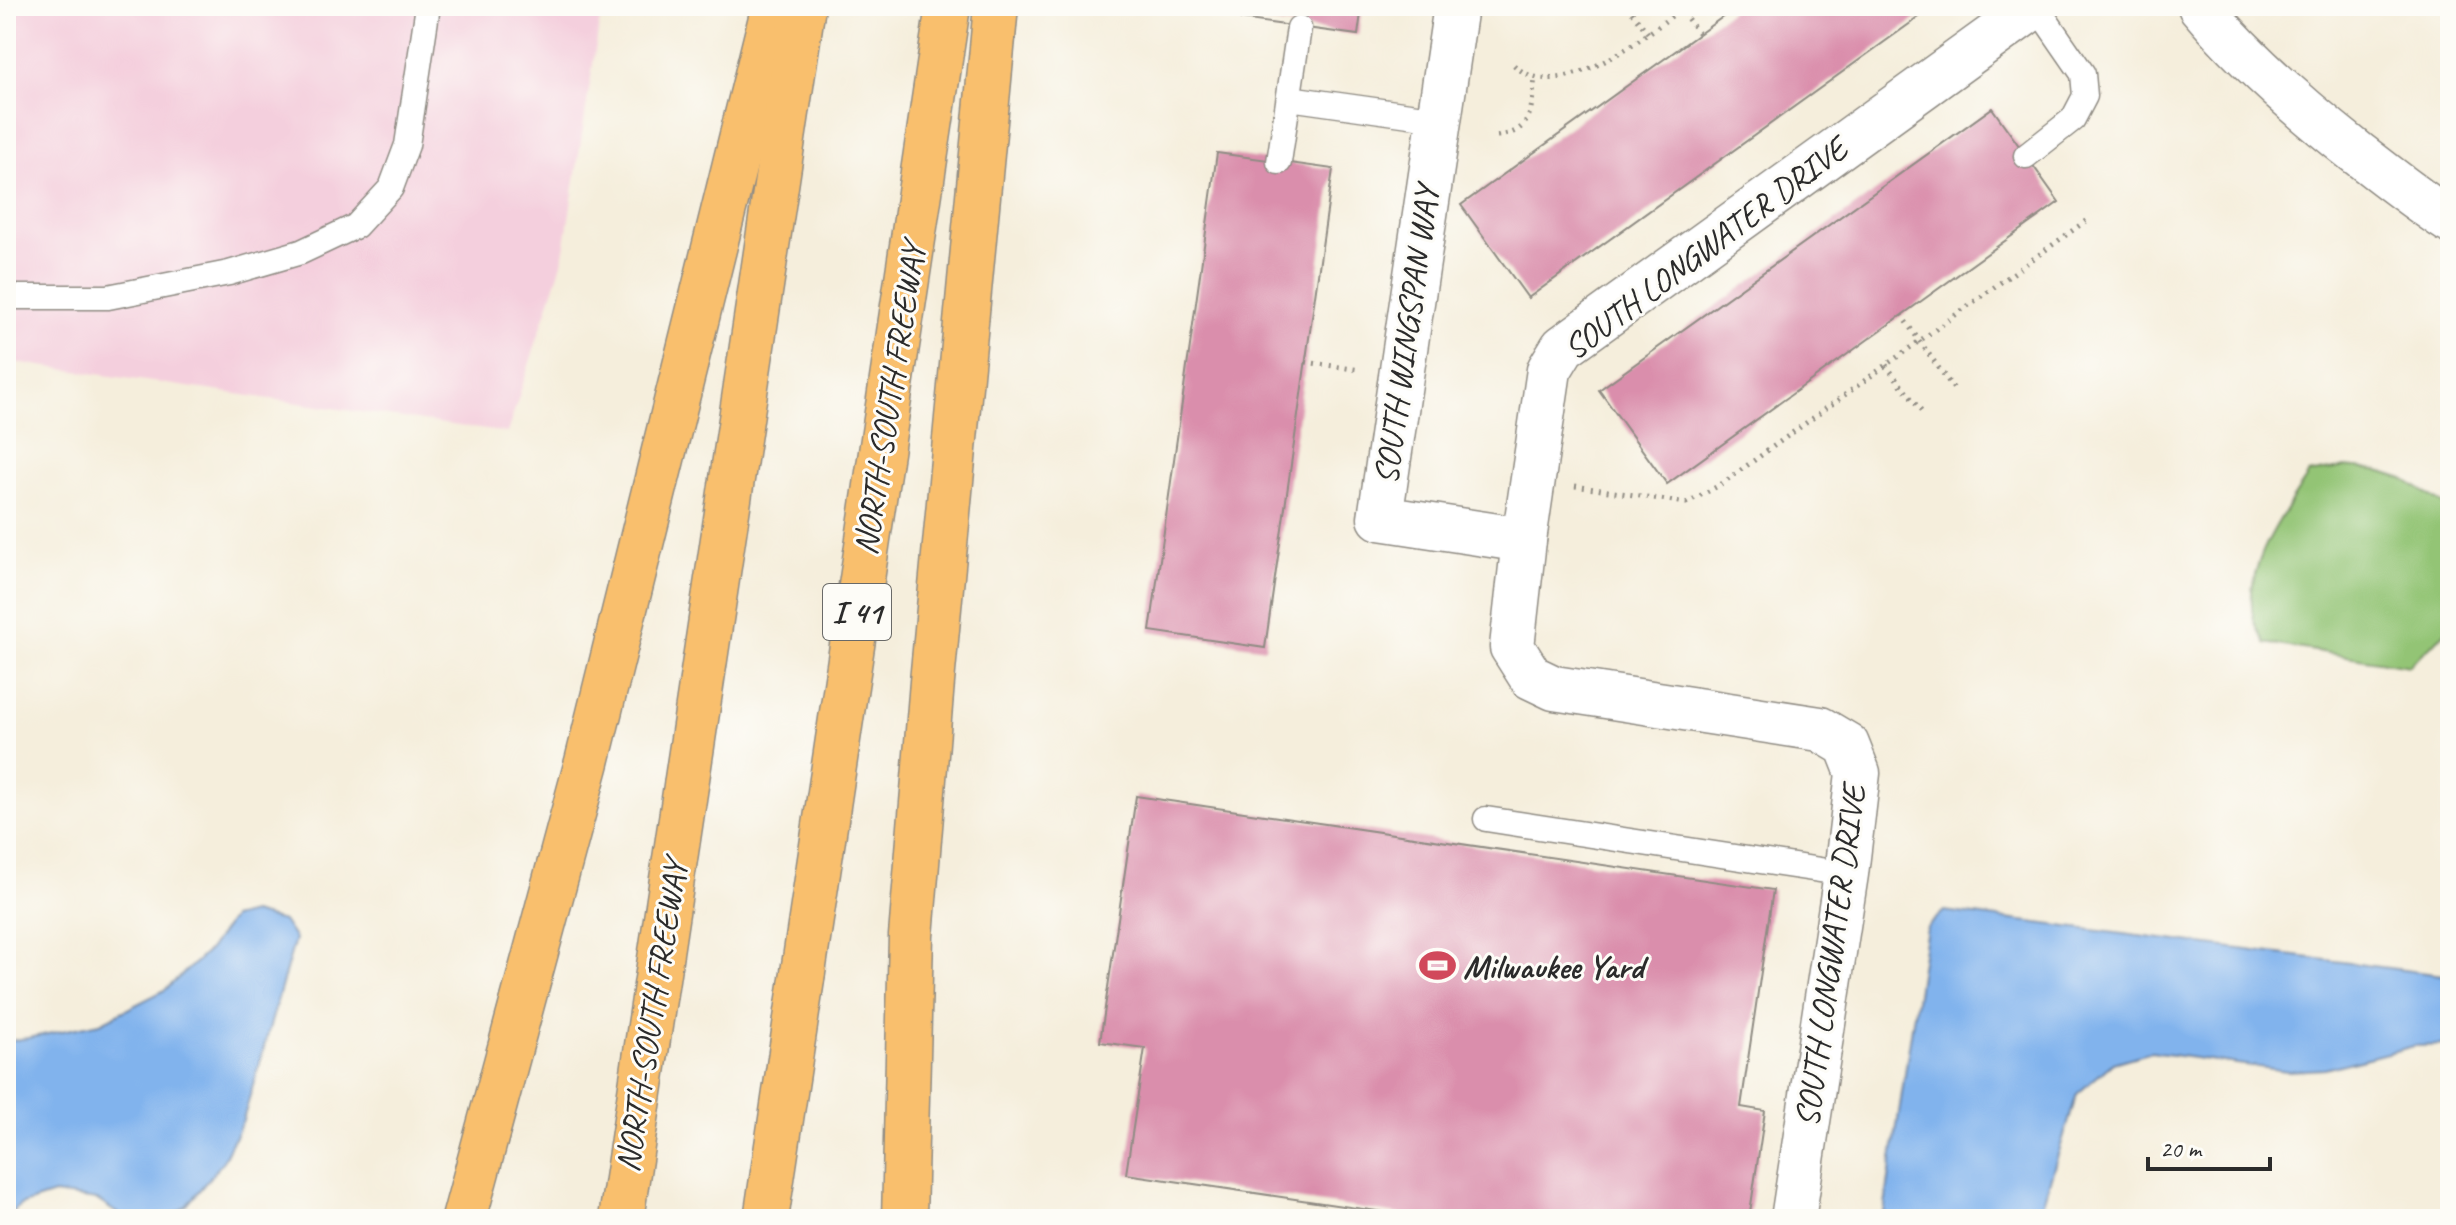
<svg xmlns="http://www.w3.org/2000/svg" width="2456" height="1225" font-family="Caveat,sans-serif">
<rect width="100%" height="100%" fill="#fdfcf7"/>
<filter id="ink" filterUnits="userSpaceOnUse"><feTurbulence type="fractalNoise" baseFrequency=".0125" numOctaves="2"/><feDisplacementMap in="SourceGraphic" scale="16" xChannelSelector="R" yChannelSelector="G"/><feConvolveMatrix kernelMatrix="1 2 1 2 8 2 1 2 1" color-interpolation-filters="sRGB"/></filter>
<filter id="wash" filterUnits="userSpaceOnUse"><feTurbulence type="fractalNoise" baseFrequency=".006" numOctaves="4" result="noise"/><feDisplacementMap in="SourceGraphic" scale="32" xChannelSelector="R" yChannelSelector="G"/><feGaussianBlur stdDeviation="1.8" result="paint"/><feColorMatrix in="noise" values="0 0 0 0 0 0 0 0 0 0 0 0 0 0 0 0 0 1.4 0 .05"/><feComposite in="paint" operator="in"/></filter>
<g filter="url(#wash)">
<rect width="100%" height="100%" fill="#f5eedc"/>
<!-- built -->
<path fill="#f4cfdd" d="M6,6H602L562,263L507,433L6,361Z"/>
<!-- green -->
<path fill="#93c474" stroke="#5f7850" stroke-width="2" d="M2345,467L2376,470L2404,479L2450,509V628L2409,666L2265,643C2261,635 2256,627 2254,620C2241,569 2283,514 2309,474Z"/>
<!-- water -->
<g fill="#81b3ed" stroke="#566f8c" stroke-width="2">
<path d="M1944,911L2450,976V1045L2414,1046L2325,1069L2287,1071L2151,1052L2113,1063L2077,1094L2041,1209V1219H1883L1927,927Z"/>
<path d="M252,913L283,921L295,939L243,1120L222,1163L187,1205L167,1219H126L97,1200L54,1194L20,1205L6,1219V1041L28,1038L100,1023L165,990L209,950L232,918Z"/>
</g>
<g id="blocks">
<!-- building -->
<g fill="#da8eac">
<path d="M1243,6H1362L1358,35L1241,19Z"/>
<path d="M1738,6H1911L1919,17L1528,298L1461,205Z"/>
<path d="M1992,108L2059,202L1667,484L1599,390Z"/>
<path d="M1217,153L1333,169L1265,648L1150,631Z"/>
<path d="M1136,796L1773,890L1741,1107L1765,1111L1749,1219H1431L1126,1174L1145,1048L1100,1042Z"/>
</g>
</g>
</g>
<g filter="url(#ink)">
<use href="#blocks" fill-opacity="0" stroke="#908c84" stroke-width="2"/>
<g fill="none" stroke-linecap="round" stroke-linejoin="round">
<defs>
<g id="service">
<path d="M1289,98L1438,119"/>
<path d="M2026,156L2073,119L2085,96L2083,74L2036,6"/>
<path d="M1279,162L1299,28"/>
<path d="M6,297H108L229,273L301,252L356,226L391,188L407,145L428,6"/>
<path d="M1486,819L1846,874"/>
</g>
<g id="minor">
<path d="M1456,6L1380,518L1524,540"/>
<path d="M2200,6C2246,61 2300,108 2356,152C2387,176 2417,200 2450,221"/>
<path d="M1793,1219L1846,874L1858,773L1847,745L1820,729L1554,688L1531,677L1512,647L1524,540L1549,370L1563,347L2035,6"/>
</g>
<g id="motorway">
<path d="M464,1219L587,762L774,6"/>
<path d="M621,1219L803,6"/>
<path d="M766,1219L948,6"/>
<path d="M904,1219L911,936L932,682L996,6"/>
</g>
</defs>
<!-- service casing -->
<use href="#service" stroke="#908c84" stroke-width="27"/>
<!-- minor casing -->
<use href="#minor" stroke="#908c84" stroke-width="47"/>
<!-- motorway casing -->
<use href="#motorway" stroke="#908c84" stroke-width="47"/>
<!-- path -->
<g stroke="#908c84" stroke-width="5" stroke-dasharray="2 6" stroke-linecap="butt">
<path d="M1627,6L1648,33"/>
<path d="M1678,6L1699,34"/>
<path d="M1514,65C1559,109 1647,34 1685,6"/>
<path d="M1497,136C1534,132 1531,108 1535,77"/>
<path d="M1901,315L1956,392"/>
<path d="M1306,362L1360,370"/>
<path d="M1886,365L1924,415"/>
<path d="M1575,486L1686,503L1720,485L2087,220L2090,223"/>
<path d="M1421,1219V1218"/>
</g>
<!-- service -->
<use href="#service" stroke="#fff" stroke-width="24"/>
<!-- minor -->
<use href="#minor" stroke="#fff" stroke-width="44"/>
<!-- motorway -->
<use href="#motorway" stroke="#f9bf6d" stroke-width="44"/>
</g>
</g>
<!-- icons -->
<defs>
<symbol id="stadium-bare" viewBox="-9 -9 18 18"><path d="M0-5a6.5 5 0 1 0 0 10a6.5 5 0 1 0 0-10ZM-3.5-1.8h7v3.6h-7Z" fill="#d1495b" stroke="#fdfcf7" stroke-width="2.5" paint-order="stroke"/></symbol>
</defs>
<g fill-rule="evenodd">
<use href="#stadium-bare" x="1412" y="940" width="51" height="51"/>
</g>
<g text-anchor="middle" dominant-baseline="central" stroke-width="6" stroke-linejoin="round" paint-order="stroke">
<!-- shield labels -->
<rect fill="#fdfcf7" stroke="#6a6a68" stroke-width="2" x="823" y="584" width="68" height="56" rx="6"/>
<g font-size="32" font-weight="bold" fill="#2b2b2b">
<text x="857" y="612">I 41</text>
</g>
<!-- street labels -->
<g font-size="34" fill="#2b2b2b" stroke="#fdfcf7">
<text transform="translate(1705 248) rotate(-37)">SOUTH LONGWATER DRIVE</text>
<text transform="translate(1406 335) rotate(-82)">SOUTH WINGSPAN WAY</text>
<text transform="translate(889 399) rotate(-81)">NORTH-SOUTH FREEWAY</text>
<text transform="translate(1830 956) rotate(-82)">SOUTH LONGWATER DRIVE</text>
<text transform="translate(651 1016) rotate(-81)">NORTH-SOUTH FREEWAY</text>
</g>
<!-- poi labels -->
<g font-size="34" font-weight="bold" fill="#2b2b2b" stroke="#fdfcf7" text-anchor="start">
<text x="1463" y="966">Milwaukee Yard</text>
</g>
</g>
<!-- margin -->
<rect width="2456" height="1225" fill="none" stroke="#fdfcf7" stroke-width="32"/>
<!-- scale -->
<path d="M2148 1157v12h122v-12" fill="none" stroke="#2b2b2b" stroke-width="4"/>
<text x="2160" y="1157" font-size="24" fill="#2b2b2b" stroke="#fdfcf7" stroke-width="6" paint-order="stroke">20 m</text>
</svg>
